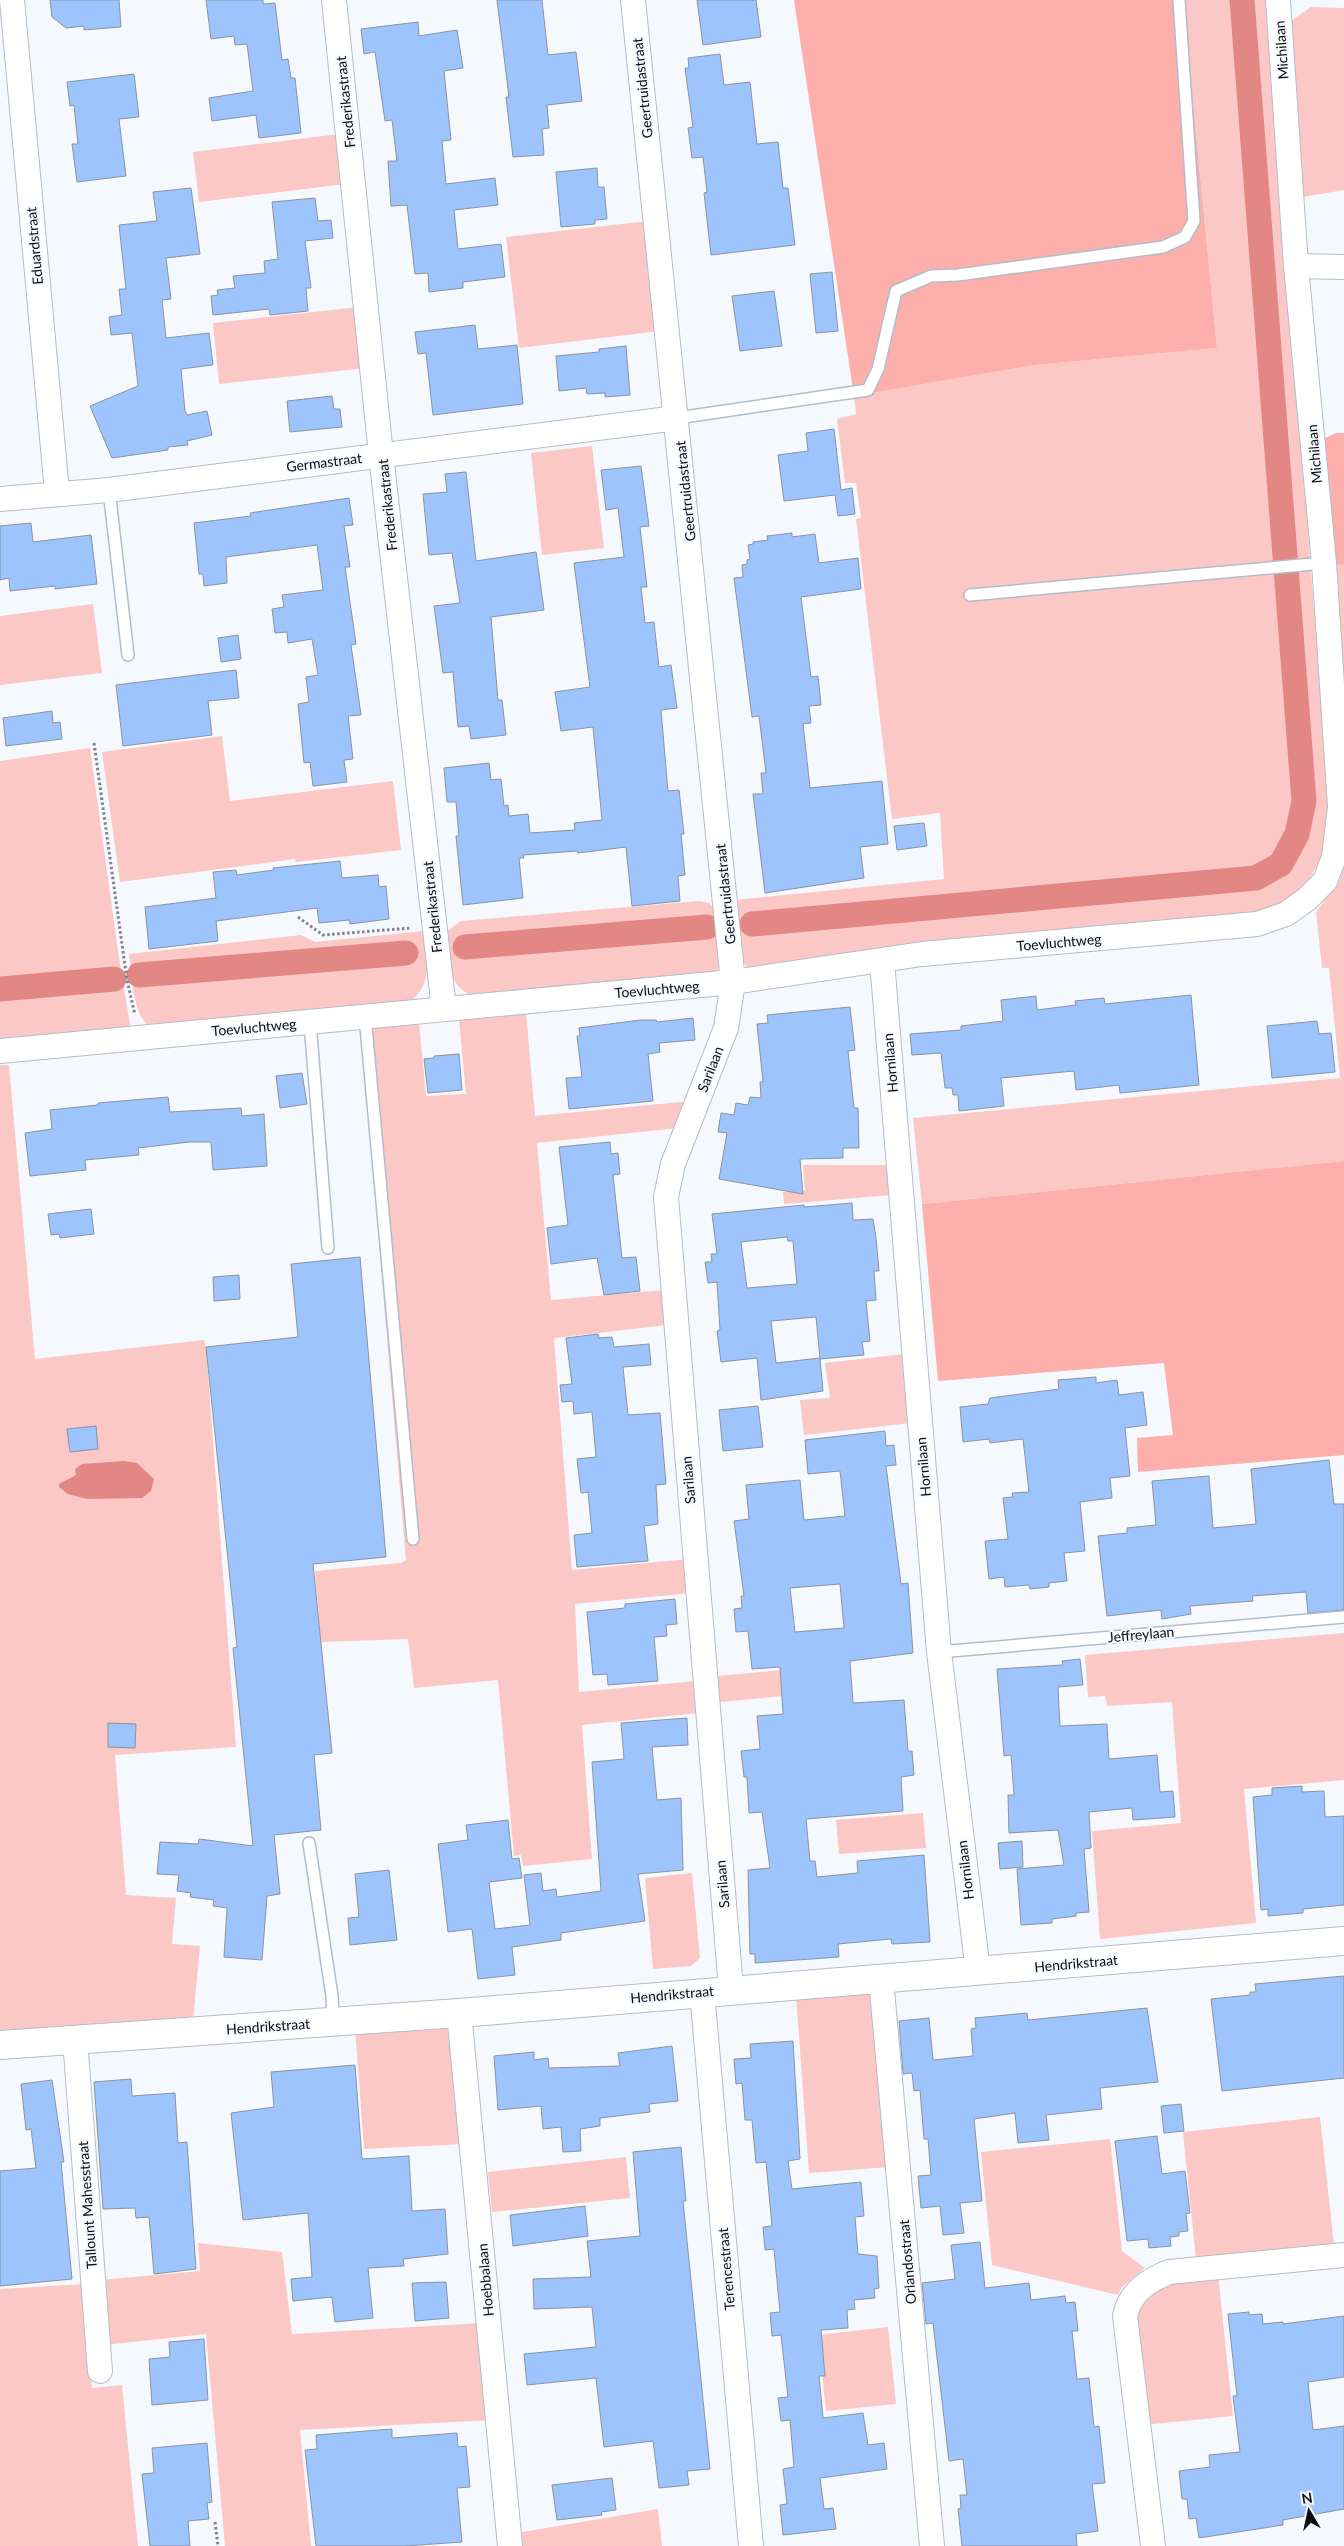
<svg xmlns="http://www.w3.org/2000/svg" width="1344" height="2546" font-family="Lato,sans-serif">
<rect width="100%" height="100%" fill="#f5f9fe"/>
<!-- green -->
<g fill="#fbc8c5">
<path d="M1183,0H1268L1329,809C1328,855 1312,893 1266,910C1254,914 1240,915 1228,917L755,971L747,967L742,960L735,900L944,879L940,813L892,819L856,519L861,518L856,483H845L837,419L856,414L854,396L1035,365L1217,348Z"/>
<path d="M1311,7L1344,8V190L1303,197L1291,21Z"/>
<path d="M339,134L345,184L199,202L193,152Z"/>
<path d="M648,221L660,331L519,348L506,237Z"/>
<path d="M359,307L366,368L219,384L213,323Z"/>
<path d="M592,446L604,548L542,555L531,453Z"/>
<path d="M1332,564L1344,565V710Z"/>
<path d="M93,604L102,673L0,685V616Z"/>
<path d="M222,736L230,801L393,781L401,850L296,862L295,859L120,882L102,752Z"/>
<path d="M90,748L119,958L131,1030L0,1043V761Z"/>
<path d="M1344,867V1161L922,1204L913,1118L1340,1078L1329,968H1322L1316,912L1339,881Z"/>
<path d="M700,901L709,903L716,910L720,965L716,972L475,997C446,987 448,958 446,932L461,921Z"/>
<path d="M424,931C428,955 433,986 410,1001L153,1027C132,1022 132,972 129,954L301,935L315,942Z"/>
<path d="M526,1012L535,1116L691,1101L678,1128L537,1143L551,1300L664,1290L667,1325L554,1338L572,1570L689,1559L692,1593L575,1604L579,1692L696,1681L699,1713L582,1725L592,1859L523,1866L521,1855L514,1856L498,1680L414,1688L408,1639L321,1642L315,1571L401,1563L406,1560L372,1162L374,1153L363,1028L419,1022L426,1096L466,1094L459,1020Z"/>
<path d="M0,1065H9L35,1359L204,1340L206,1347L236,1747L115,1755L126,1895L176,1898L172,1944L200,1946L193,2020L0,2036Z"/>
<path d="M803,1165H890L892,1195L784,1204L783,1192L805,1191Z"/>
<path d="M904,1354L911,1423L804,1435L800,1400L830,1398L825,1363Z"/>
<path d="M1344,1633V1780L1244,1789L1256,1923L1100,1939L1092,1831L1181,1823L1172,1702L1107,1706L1105,1696L1088,1697L1085,1655Z"/>
<path d="M814,1667L816,1693L720,1702L718,1676Z"/>
<path d="M923,1813L926,1848L839,1854L836,1820Z"/>
<path d="M692,1873L700,1958L691,1966L653,1969L645,1878Z"/>
<path d="M869,1993L873,1997L890,2167L809,2173L796,1996Z"/>
<path d="M452,2025L465,2144L364,2149L355,2027Z"/>
<path d="M1320,2117L1334,2245L1196,2259L1183,2132Z"/>
<path d="M1110,2139L1122,2251L1145,2268L1122,2287L1118,2295L992,2265L981,2152Z"/>
<path d="M626,2157L630,2198L492,2212L488,2172Z"/>
<path d="M198,2243L282,2252L292,2334L482,2323L492,2420L300,2430L311,2546H225L206,2334L105,2345L100,2280L200,2271Z"/>
<path d="M1218,2275L1233,2416L1144,2425L1135,2307L1162,2281Z"/>
<path d="M85,2284L92,2388L122,2385L138,2546H0V2289Z"/>
<path d="M888,2327L896,2404L826,2411L818,2335Z"/>
<path d="M658,2509L662,2546H518L517,2533Z"/>
</g>
<!-- forest -->
<g fill="#fcafab">
<path d="M794,0H1183L1217,348L1035,365L854,396Z"/>
<path d="M1336,433H1344V565L1332,564L1321,440Z"/>
<path d="M1344,1161V1455L1138,1472L1137,1438L1173,1435L1164,1363L938,1381L922,1204Z"/>
</g>
<!-- water -->
<path fill="#e38784" d="M124,1461L137,1463L154,1479L151,1491L142,1498L87,1499L68,1494L59,1487V1484L76,1475L75,1469L82,1464Z"/>
<g fill="none" stroke-linecap="round" stroke-linejoin="round">
<!-- canal -->
<g stroke="#e38784" stroke-width="25">
<path d="M752,924L1256,878L1281,864L1297,834L1304,801L1242,0"/>
<path d="M465,947L707,927"/>
<path d="M139,975L406,953"/>
<path d="M0,989L114,979"/>
</g>
</g>
<!-- building -->
<g fill="#9dc4fc" stroke="#8a93a0" fill-rule="evenodd">
<path d="M50,0H119L121,27L84,30V26L66,28L52,17Z"/>
<path d="M206,0H263V4L275,3L282,60L288,59L291,78H295L301,133L259,138L256,115L212,121L209,98L253,91L247,44L235,45L234,36L211,39Z"/>
<path d="M497,0H542L548,55L576,52L582,101L547,105L549,128L542,129L544,155L513,157L506,97H509Z"/>
<path d="M697,0H756L761,37L703,45Z"/>
<path d="M418,22L419,36L457,30L463,68L444,71L451,140L442,141L446,184L495,178L498,205L454,210L458,249L501,244L505,277L463,282V288L429,292L428,273L415,274L407,205L391,206L388,161H397L392,120L385,121L375,52L364,54L361,29Z"/>
<path d="M720,54L724,85L750,82L757,144L778,142L783,188H788L795,245L711,255L704,193L707,192L703,157L692,158L688,128L693,127L685,68H689L688,58Z"/>
<path d="M134,74L139,117L119,119L126,176L77,182L72,144H78L74,105L70,106L67,82Z"/>
<path d="M597,168L598,187H604L607,219L595,220V224L561,227L556,172Z"/>
<path d="M191,188L200,254L166,258L171,299L162,300L166,338L209,333L213,365L181,369L185,411L187,415L207,411L212,435L187,441L188,445L168,447V450L112,458L90,406L138,386L132,333L111,335L109,317L122,315L119,289H126L119,225L157,221L153,192Z"/>
<path d="M315,198L318,221L331,220L333,238L305,241L311,288H306L308,311L270,315L269,309L213,315L211,296L218,295L217,290L235,288L233,276L265,273L264,261L278,259L272,202Z"/>
<path d="M832,272L838,331L816,333L810,274Z"/>
<path d="M774,291L782,346L740,351L732,296Z"/>
<path d="M475,325L478,349L517,345L523,404L433,415L426,353L418,354L415,332Z"/>
<path d="M626,346L630,395L605,397V393L587,394L586,388L559,391L556,356L599,352V349Z"/>
<path d="M332,396L334,409H340L342,427L290,432L287,401Z"/>
<path d="M834,429L841,490L852,488L855,514L838,516L835,495L784,501L778,455L808,451L806,433Z"/>
<path d="M641,466L649,526L640,527L647,587H641L645,623L654,622L659,667L671,665L677,708L661,710L668,791L679,790L684,834H681L685,875L678,876L680,901L632,906L626,847L578,853L577,851L523,855L524,858H519L523,898L463,905L456,836H459L456,802H447L444,768L489,763L491,780L501,779L504,806L508,805L509,816L528,814L530,833L575,830L574,823L602,820L593,727L561,731L555,692L590,687L574,563L624,557L618,508L606,510L601,470Z"/>
<path d="M466,472L476,561L536,552L544,610L491,617L498,700H502L506,735L471,739L469,726L458,727L453,672L443,673L434,606L460,603L452,553L429,555L423,494L447,492L445,474Z"/>
<path d="M349,498L353,525L344,526L350,567H345L356,644L351,645L361,715L348,716L353,759L344,760L347,782L313,786L310,762L304,763L298,704L309,702L306,677L318,675L312,639L288,643L287,632L275,633L272,609L284,607L282,595L323,590L317,545L226,557L227,583L204,586L203,574H199L194,523L251,516L250,513Z"/>
<path d="M31,523L33,542L91,535L97,584L55,589V586L10,591L9,578L0,580V526Z"/>
<path d="M792,533V537L815,534L819,563L858,558L861,589L801,597L811,677L818,676L821,705L809,706L811,723L803,724L810,788L882,781L888,844L860,847L864,878L765,893L753,794H763L761,773H766L759,716L752,717L734,578L743,577L742,565L747,564V560L750,559L748,545L753,544V542L768,540L767,536Z"/>
<path d="M238,635L241,659L221,662L218,638Z"/>
<path d="M236,670L239,698L208,701L212,735L123,746L116,685Z"/>
<path d="M52,711L53,723L60,722L62,739L6,746L3,718Z"/>
<path d="M924,823L927,846L897,850L894,826Z"/>
<path d="M340,861L342,878L378,875L379,887L386,886L389,919L350,924L349,920L319,923L317,908L216,921L218,941L149,949L145,907L216,898L213,872L236,870L237,875L274,870L273,868Z"/>
<path d="M1191,995L1199,1085L1120,1093L1119,1085L1076,1090L1074,1071L1001,1078L1004,1106L959,1111L958,1095H953L952,1088H945L941,1053L912,1055L910,1034L961,1030V1026L1003,1021L1001,1000L1036,996L1037,1010L1076,1005L1075,1001L1104,998L1105,1004Z"/>
<path d="M850,1007L855,1050L848,1051L854,1108H858L859,1148H843V1158L800,1159L803,1194L719,1179L727,1133L718,1132L721,1113L734,1115L736,1103L748,1105L750,1097L761,1098L760,1082H763L757,1024L768,1023L767,1015Z"/>
<path d="M693,1018L695,1040L659,1043L660,1052L648,1054L653,1101L569,1109L566,1078L582,1077L577,1036H580L579,1028L640,1020H656L657,1022Z"/>
<path d="M1317,1021L1319,1034L1331,1033L1335,1072L1272,1078L1267,1026Z"/>
<path d="M459,1054L462,1090L428,1093L424,1059L434,1058V1056Z"/>
<path d="M302,1073L307,1104L280,1108L276,1076Z"/>
<path d="M168,1097L170,1112L241,1108L242,1116L264,1114L267,1166L213,1170L211,1142H189L138,1148L139,1155L85,1160L86,1170L30,1176L25,1133L52,1129L50,1110L98,1105V1103Z"/>
<path d="M610,1142L611,1154L618,1153L620,1174L613,1175L622,1258L636,1257L640,1291L604,1295L597,1258L551,1264L547,1228L568,1225L559,1147Z"/>
<path d="M852,1203L853,1220L873,1219L876,1238L879,1271H874L876,1300L866,1301L870,1341L862,1342L864,1355L820,1359L823,1391L761,1400L757,1358L721,1362L717,1331L720,1330L717,1282L708,1283L705,1262H712L711,1254H717L712,1214L804,1205V1207ZM787,1237L788,1241H793L797,1284L747,1288L741,1242ZM816,1317L820,1358L776,1363L771,1321Z"/>
<path d="M91,1209L94,1234L60,1238L59,1234L51,1235L48,1214Z"/>
<path d="M360,1257L386,1557L313,1564L332,1753L314,1755L321,1830L274,1835L280,1894L267,1896L262,1960L224,1957L227,1908L213,1906L214,1900L190,1897L191,1893L177,1891L179,1875L157,1874L160,1842L198,1844L199,1839L253,1846L233,1648L237,1647L206,1347L298,1337L291,1264Z"/>
<path d="M239,1275L240,1299L214,1301L213,1277Z"/>
<path d="M598,1334L599,1338L612,1337L614,1347L649,1344L651,1365L623,1367L628,1415L660,1413L666,1484L656,1485L658,1524L644,1526L648,1561L577,1567L574,1535L592,1533L588,1492L581,1493L577,1459L596,1457L592,1412L574,1414L573,1401L562,1402L560,1385L572,1384L566,1338Z"/>
<path d="M1096,1377V1383L1117,1380L1119,1395L1143,1392L1147,1425L1125,1428L1130,1476L1110,1478L1112,1498L1080,1502L1085,1551L1064,1553L1067,1581L1049,1583V1587L1030,1589L1029,1585L1005,1587L1004,1577L989,1579L985,1541L1008,1539L1003,1498L1013,1497L1012,1493L1029,1492L1023,1439L990,1443L989,1439L963,1442L960,1407L988,1404L990,1398L1059,1389L1058,1380Z"/>
<path d="M758,1406L763,1447L723,1451L719,1410Z"/>
<path d="M96,1426L98,1449L70,1452L67,1429Z"/>
<path d="M885,1431L886,1446L894,1445L896,1465L886,1466L901,1584L908,1583L913,1653L850,1661L853,1703L904,1700L908,1751H912L914,1775L901,1777L903,1811L806,1819L810,1861H815L817,1877L858,1873L857,1861L924,1855L930,1942L892,1944L891,1939L838,1944L839,1957L755,1963V1954H750L748,1870L770,1868L762,1812L749,1813L747,1777H744L741,1751L760,1749L757,1716L783,1714L780,1667L752,1669L748,1631L736,1632L734,1609L742,1608L741,1596H744L734,1521L749,1519L746,1485L800,1480L804,1520L845,1516L840,1471L808,1474L805,1440ZM840,1584L844,1628L795,1632L790,1588Z"/>
<path d="M1329,1460L1334,1504H1344V1610L1308,1613L1306,1592L1252,1596L1253,1601L1190,1606L1191,1614L1162,1619L1161,1610L1107,1616L1098,1536L1127,1533V1528L1156,1525L1152,1481L1209,1476L1213,1528L1256,1524L1251,1469Z"/>
<path d="M675,1599L677,1624L666,1625L667,1636L654,1637L658,1681L608,1685L607,1674L593,1675L587,1612L625,1608V1604Z"/>
<path d="M1080,1659L1083,1685L1058,1687L1060,1726L1107,1724L1109,1759L1157,1755L1160,1792L1173,1791L1175,1817L1133,1820L1132,1808L1089,1812L1091,1848L1084,1849L1089,1912L1076,1913V1916L1052,1919V1923L1021,1925L1017,1869L1064,1865L1058,1830L1009,1833L1008,1795H1014L1011,1755L1004,1756L997,1669L1063,1665L1062,1661Z"/>
<path d="M687,1718L688,1745L652,1747L657,1800L681,1798L683,1870L638,1874L645,1921L561,1933V1940L512,1947L515,1975L478,1979L472,1929L448,1932L438,1844L468,1840L466,1825L508,1820L512,1859L519,1858L522,1878L489,1882L495,1929L530,1925L524,1875L541,1873L543,1891L556,1889L557,1897L601,1891L592,1762L624,1759L621,1723Z"/>
<path d="M108,1723L136,1724L135,1748L108,1747Z"/>
<path d="M1302,1786V1792L1324,1791L1325,1817L1344,1816V1905L1303,1909V1913L1268,1916V1909L1261,1910L1253,1797L1272,1795V1788Z"/>
<path d="M1022,1841L1023,1867L1000,1869L998,1843Z"/>
<path d="M389,1870L397,1940L350,1945L348,1918L359,1917L355,1874Z"/>
<path d="M1344,1976V2078L1222,2091L1211,1999L1250,1995V1992H1256L1255,1984Z"/>
<path d="M1147,2008L1158,2082L1100,2088L1102,2109L1046,2115L1049,2140L1018,2143L1015,2113L974,2119L982,2201L960,2203L964,2233L943,2235L940,2206L921,2208L918,2176L931,2175L928,2139H924L920,2090L914,2091L912,2073L903,2074L899,2021L929,2018L933,2060L973,2056L971,2029L976,2028L975,2018L1027,2013L1028,2020Z"/>
<path d="M793,2041L800,2159L788,2161L792,2189L861,2182L864,2216L855,2217L858,2254L877,2256L879,2288L874,2289L875,2298L854,2300L855,2309L847,2310L848,2328L821,2330L825,2376H819L823,2418L863,2413L868,2445L884,2443L887,2469L820,2478L824,2509L833,2508L836,2529L783,2535L780,2505L787,2504L783,2469L794,2467L790,2420L781,2421L778,2398L788,2397L781,2335L772,2336L770,2313L780,2312L774,2249L765,2250L763,2227L772,2226L766,2162L756,2163L752,2120H745L742,2083L736,2084L734,2059L751,2058L750,2044Z"/>
<path d="M672,2046L678,2101L649,2104L650,2112L600,2118V2126L580,2129L581,2151L563,2152L561,2127L543,2129L541,2106L498,2110L494,2056L534,2052V2060L548,2058L549,2068L620,2066L618,2053Z"/>
<path d="M355,2065L362,2159L409,2156L412,2211L445,2209L448,2254L403,2259L404,2266L368,2268L373,2318L335,2322L332,2297L293,2301L291,2279L312,2277L308,2213L243,2220L231,2113L274,2107L271,2072Z"/>
<path d="M131,2079L132,2096L175,2093L178,2143L187,2142L196,2269L154,2274L149,2217L136,2218L135,2208L103,2209L94,2082Z"/>
<path d="M52,2080L64,2162H61L72,2279L0,2286V2171L36,2168L31,2129L26,2130L21,2084Z"/>
<path d="M1181,2104L1184,2131L1164,2133L1161,2106Z"/>
<path d="M1157,2136L1162,2174L1185,2171L1190,2213L1186,2214L1188,2231L1179,2232V2236L1170,2237L1171,2246L1149,2248L1148,2239L1127,2241L1115,2141Z"/>
<path d="M681,2147L686,2201H683L710,2469L687,2471L689,2485L659,2488L653,2441L604,2447L596,2378L527,2385L524,2354L596,2347L592,2307L534,2309L533,2279L591,2277L587,2241L640,2236L633,2152Z"/>
<path d="M585,2206L588,2236L513,2246L510,2215Z"/>
<path d="M980,2242L985,2288L1029,2283L1031,2300L1065,2296L1066,2303L1075,2302L1078,2331H1072L1077,2379L1089,2378L1094,2427L1099,2426L1105,2483L1092,2484L1098,2531L1076,2534L1077,2546H962L958,2509L961,2508L960,2495H967L963,2459L949,2461L933,2323L926,2324L922,2283L955,2279L951,2245Z"/>
<path d="M446,2282L449,2318L415,2321L412,2283Z"/>
<path d="M1249,2312V2315L1262,2314L1263,2324L1283,2322V2324L1344,2316V2377L1308,2382L1313,2430L1344,2426V2509L1283,2520V2525L1199,2538L1196,2518L1189,2519L1187,2499H1182L1179,2471L1210,2467L1209,2455L1240,2452L1233,2396H1237L1228,2314Z"/>
<path d="M204,2339L208,2400L152,2405L149,2359L170,2357L169,2342Z"/>
<path d="M392,2429V2438L457,2433L458,2447L466,2446L470,2487L457,2488L462,2542L405,2546H316L305,2450L317,2449L316,2435Z"/>
<path d="M207,2443L212,2502L207,2503L209,2519L188,2521L190,2546H150L142,2474L154,2473L152,2448Z"/>
<path d="M612,2478L616,2510L601,2512L602,2515L557,2520L552,2485Z"/>
</g>
<g fill="none" stroke-linecap="round" stroke-linejoin="round">
<defs>
<g id="service">
<path d="M677,418L868,390L878,369L896,291L931,276L958,275L1163,247L1185,237L1194,221L1179,0"/>
<path d="M109,490L128,655"/>
<path d="M970,595L1324,563"/>
<path d="M365,1016L413,1539"/>
<path d="M310,1022L328,1248"/>
<path d="M939,1652L1344,1617"/>
<path d="M309,1843L332,1996L333,2021"/>
</g>
<g id="minor">
<path d="M12,0L57,492"/>
<path d="M334,0L381,455L444,1009"/>
<path d="M633,0L733,982L726,1028L673,1164L666,1197L731,1989"/>
<path d="M1296,266L1344,267"/>
<path d="M0,499L109,490L677,418"/>
<path d="M882,961L939,1652L978,1971"/>
<path d="M0,1051L733,982L922,954L1257,924L1286,914L1307,899L1325,881L1334,857L1340,807L1324,563L1296,266L1278,0"/>
<path d="M881,1979L932,2546"/>
<path d="M702,1992L751,2546"/>
<path d="M459,2013L510,2546"/>
<path d="M75,2039L100,2371"/>
<path d="M1153,2546L1125,2316C1129,2293 1149,2280 1169,2272L1344,2255"/>
</g>
<path id="tertiary" d="M0,2045L459,2013L1344,1941"/>
</defs>
<!-- service casing -->
<use href="#service" stroke="#b3bcca" stroke-width="14"/>
<!-- minor casing -->
<use href="#minor" stroke="#b3bcca" stroke-width="26"/>
<!-- tertiary casing -->
<use href="#tertiary" stroke="#b3bcca" stroke-width="30"/>
<!-- path -->
<g stroke="#808488" stroke-width="3" stroke-dasharray="2.5 2.5" stroke-linecap="butt">
<path d="M94,743L127,980L135,1015"/>
<path d="M298,917L323,935L411,928"/>
<path d="M215,2522L218,2546"/>
</g>
<!-- service -->
<use href="#service" stroke="#fff" stroke-width="11"/>
<!-- minor -->
<use href="#minor" stroke="#fff" stroke-width="24"/>
<!-- tertiary -->
<use href="#tertiary" stroke="#fff" stroke-width="28"/>
</g>
<g text-anchor="middle" dominant-baseline="central" stroke-width="4" stroke-linejoin="round" paint-order="stroke">
<!-- street labels -->
<g font-size="14" fill="#090c10" stroke="#f5f9fe">
<text transform="translate(1281 50) rotate(-94)">Michilaan</text>
<text transform="translate(642 88) rotate(-96)">Geertruidastraat</text>
<text transform="translate(345 102) rotate(-96)">Frederikastraat</text>
<text transform="translate(34 246) rotate(-95)">Eduardstraat</text>
<text transform="translate(1314 454) rotate(-95)">Michilaan</text>
<text transform="translate(324 462) rotate(-7)">Germastraat</text>
<text transform="translate(685 491) rotate(-96)">Geertruidastraat</text>
<text transform="translate(387 505) rotate(-96)">Frederikastraat</text>
<text transform="translate(725 894) rotate(-96)">Geertruidastraat</text>
<text transform="translate(432 907) rotate(-96)">Frederikastraat</text>
<text transform="translate(1059 942) rotate(-5)">Toevluchtweg</text>
<text transform="translate(657 989) rotate(-5)">Toevluchtweg</text>
<text transform="translate(254 1027) rotate(-5)">Toevluchtweg</text>
<text transform="translate(890 1063) rotate(-95)">Hornilaan</text>
<text transform="translate(710 1069) rotate(-69)">Sarilaan</text>
<text transform="translate(923 1467) rotate(-95)">Hornilaan</text>
<text transform="translate(688 1480) rotate(-95)">Sarilaan</text>
<text transform="translate(1141 1634) rotate(-5)">Jeffreylaan</text>
<text transform="translate(965 1870) rotate(-97)">Hornilaan</text>
<text transform="translate(722 1884) rotate(-95)">Sarilaan</text>
<text transform="translate(1076 1963) rotate(-5)">Hendrikstraat</text>
<text transform="translate(672 1994) rotate(-5)">Hendrikstraat</text>
<text transform="translate(268 2026) rotate(-4)">Hendrikstraat</text>
<text transform="translate(87 2205) rotate(-94)">Tallount Mahesstraat</text>
<text transform="translate(907 2262) rotate(-95)">Orlandostraat</text>
<text transform="translate(726 2269) rotate(-95)">Terencestraat</text>
<text transform="translate(485 2280) rotate(-95)">Hoebbalaan</text>
</g>
</g>
<!-- north arrow -->
<g transform="translate(1309 2511) rotate(351)" stroke="#f5f9fe" stroke-width="4" paint-order="stroke">
<path d="M0-4L9 19L0 12L-9 19Z" fill="#090c10"/>
<text y="-8" font-size="14" font-weight="bold" text-anchor="middle" fill="#090c10">N</text>
</g>
</svg>
